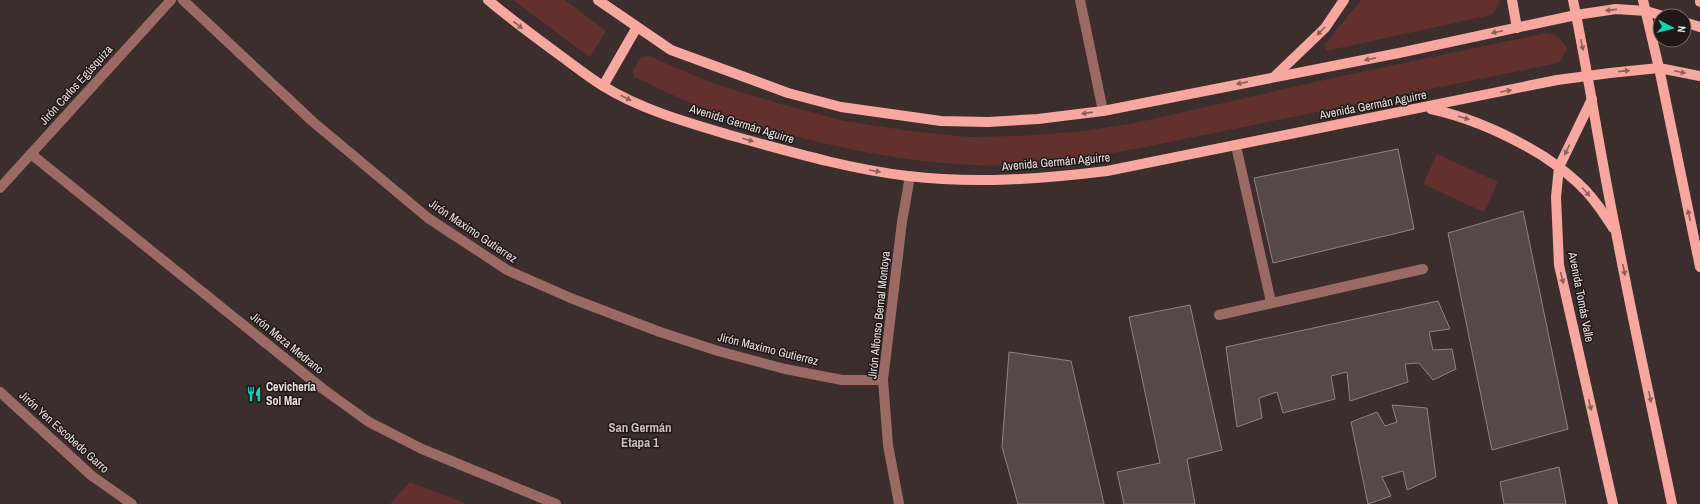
<svg xmlns="http://www.w3.org/2000/svg" width="1700" height="504" font-family="'Archivo Narrow',sans-serif">
<rect width="100%" height="100%" fill="#3b2e2d"/>
<!-- green -->
<g fill="#62312d">
<path d="M513,0H565L606,31L590,57Z"/>
<path d="M1361,0H1499C1500,6 1495,11 1491,15L1326,51L1325,44Z"/>
<path d="M1546,33C1558,35 1562,39 1567,49L1560,61L1553,64L1140,148C1102,155 1063,162 1023,165C920,170 800,142 703,108C680,99 657,87 634,77L633,70L641,57L649,56L712,83L784,105L844,121L911,131L969,137L1022,136L1084,131L1135,123L1342,76Z"/>
<path d="M1437,154L1498,182L1484,212L1423,184Z"/>
<path d="M410,482L467,504H390Z"/>
</g>
<!-- building -->
<g fill="#564846" stroke="#928280">
<path d="M1398,149L1414,229L1273,263L1254,178Z"/>
<path d="M1523,211L1568,429L1492,450L1448,233Z"/>
<path d="M1438,301L1450,329L1429,332L1433,350L1452,349L1456,369L1433,380L1419,363L1405,364L1408,382L1350,401L1347,372L1331,376L1335,399L1283,413L1277,392L1259,398L1262,418L1237,427L1226,347Z"/>
<path d="M1190,305L1222,450L1187,459L1195,504H1124L1117,472L1160,463L1129,317Z"/>
<path d="M1009,352L1071,361L1104,504H1018L1002,447Z"/>
<path d="M1392,405L1427,408L1436,477L1407,490L1403,471L1382,477L1391,496L1368,504L1351,422L1377,412L1385,426L1397,422Z"/>
<path d="M1559,467L1566,504H1504L1500,482Z"/>
</g>
<g fill="none" stroke-linecap="round" stroke-linejoin="round">
<!-- minor -->
<g stroke="#9b6a64" stroke-width="10">
<path d="M183,0L312,121L428,218L507,270L573,299L660,332L718,351L785,369L842,380H883"/>
<path d="M1080,0L1103,111"/>
<path d="M1236,146L1271,302"/>
<path d="M31,154L323,389L369,422L422,449L556,504"/>
<path d="M0,188L171,0"/>
<path d="M1219,315L1423,269"/>
<path d="M0,392L92,476L132,504"/>
<path d="M899,504L888,445L883,380L902,222L910,176"/>
</g>
<!-- major -->
<g stroke="#f7a79e" stroke-width="10">
<path d="M488,0C513,21 539,40 565,59C577,68 590,78 603,86C642,110 689,123 733,136C791,152 849,169 908,176C974,184 1042,179 1107,171L1557,80L1610,73L1659,68L1700,76"/>
<path d="M598,0L671,50L788,93L841,107L941,121L988,122L1038,119L1103,111L1399,53L1576,15L1616,9L1646,11L1663,16"/>
<path d="M1512,0L1517,28"/>
<path d="M1573,0C1589,77 1600,155 1616,232C1633,323 1653,413 1672,504"/>
<path d="M1643,0L1659,68L1700,267"/>
<path d="M1700,0V2"/>
<path d="M1684,22L1700,27"/>
<path d="M1275,76L1325,28L1344,0"/>
<path d="M603,86L637,27"/>
<path d="M1592,99L1559,167L1556,197L1559,265L1613,504"/>
<path d="M1431,109C1472,118 1507,134 1543,156C1558,166 1573,177 1586,191C1596,202 1605,215 1613,228"/>
</g>
</g>
<!-- one-way arrows -->
<defs><path id="oneway-solid" d="M-6-.8H1V-3.2L6.5 0L1 3.2V.8H-6Z"/></defs>
<g fill="#8a605a">
<use href="#oneway-solid" transform="translate(1611 10) rotate(174)"/>
<use href="#oneway-solid" transform="translate(518 25) rotate(37)"/>
<use href="#oneway-solid" transform="translate(1321 31) rotate(134)"/>
<use href="#oneway-solid" transform="translate(1497 32) rotate(168)"/>
<use href="#oneway-solid" transform="translate(1582 45) rotate(78)"/>
<use href="#oneway-solid" transform="translate(1370 59) rotate(169)"/>
<use href="#oneway-solid" transform="translate(1624 71) rotate(-6)"/>
<use href="#oneway-solid" transform="translate(1680 72) rotate(12)"/>
<use href="#oneway-solid" transform="translate(1242 83) rotate(169)"/>
<use href="#oneway-solid" transform="translate(1506 91) rotate(-12)"/>
<use href="#oneway-solid" transform="translate(626 98) rotate(27)"/>
<use href="#oneway-solid" transform="translate(1087 113) rotate(172)"/>
<use href="#oneway-solid" transform="translate(1464 118) rotate(16)"/>
<use href="#oneway-solid" transform="translate(748 140) rotate(16)"/>
<use href="#oneway-solid" transform="translate(1567 150) rotate(116)"/>
<use href="#oneway-solid" transform="translate(875 171) rotate(10)"/>
<use href="#oneway-solid" transform="translate(1586 192) rotate(48)"/>
<use href="#oneway-solid" transform="translate(1689 215) rotate(-102)"/>
<use href="#oneway-solid" transform="translate(1624 270) rotate(78)"/>
<use href="#oneway-solid" transform="translate(1562 278) rotate(77)"/>
<use href="#oneway-solid" transform="translate(1650 397) rotate(78)"/>
<use href="#oneway-solid" transform="translate(1590 405) rotate(77)"/>
</g>
<!-- icons -->
<defs>
<symbol id="restaurant-bare" viewBox="-9 -9 18 18"><path d="M-5-6h1v4h1v-4h1v4h1v-4h1v5L-1.5 .5V6h-2V.5L-5-1ZM5-6V6H3V1.5H1.5Q1.5-4 5-6Z" fill="#0dd5b5" stroke="#1e1817" stroke-width="2.5" paint-order="stroke"/></symbol>
</defs>
<g fill-rule="evenodd">
<use href="#restaurant-bare" x="243" y="383" width="22" height="22"/>
</g>
<g text-anchor="middle" dominant-baseline="central" stroke-width="3" stroke-linejoin="round" paint-order="stroke">
<!-- street labels -->
<g font-size="12" fill="#e9e1df" stroke="#1e1817">
<text transform="translate(76 85) rotate(-48)">Jirón Carlos Egúsquiza</text>
<text transform="translate(1373 105) rotate(-11)">Avenida Germán Aguirre</text>
<text transform="translate(742 124) rotate(17)">Avenida Germán Aguirre</text>
<text transform="translate(1056 162) rotate(-5)">Avenida Germán Aguirre</text>
<text transform="translate(473 231) rotate(34)">Jirón Maximo Gutierrez</text>
<text transform="translate(1581 297) rotate(79)">Avenida Tomás Valle</text>
<text transform="translate(879 315) rotate(-84)">Jirón Alfonso Bernal Montoya</text>
<text transform="translate(287 343) rotate(39)">Jirón Meza Medrano</text>
<text transform="translate(768 349) rotate(14)">Jirón Maximo Gutierrez</text>
<text transform="translate(64 432) rotate(42)">Jirón Yen Escobedo Garro</text>
</g>
<!-- poi labels -->
<g font-size="12" font-weight="bold" fill="#e9e1df" stroke="#1e1817" text-anchor="start">
<text x="266" y="387">Cevichería<tspan x="266" dy="14">Sol Mar</tspan></text>
</g>
<!-- neighbourhood labels -->
<g font-size="13" font-weight="bold" fill="#cfbebc" stroke="#1e1817">
<text x="640" y="427">San Germán<tspan x="640" dy="15">Etapa 1</tspan></text>
</g>
</g>
<!-- north arrow -->
<g transform="translate(1672 28) rotate(97)"><circle r="19" fill="#1e1817" stroke="#6f6867"/>
<path d="M0-3L7 15L0 10L-7 15Z" fill="#0dd5b5"/>
<text y="-6" font-size="11" font-weight="bold" text-anchor="middle" fill="#e9e1df">N</text>
</g>
</svg>
